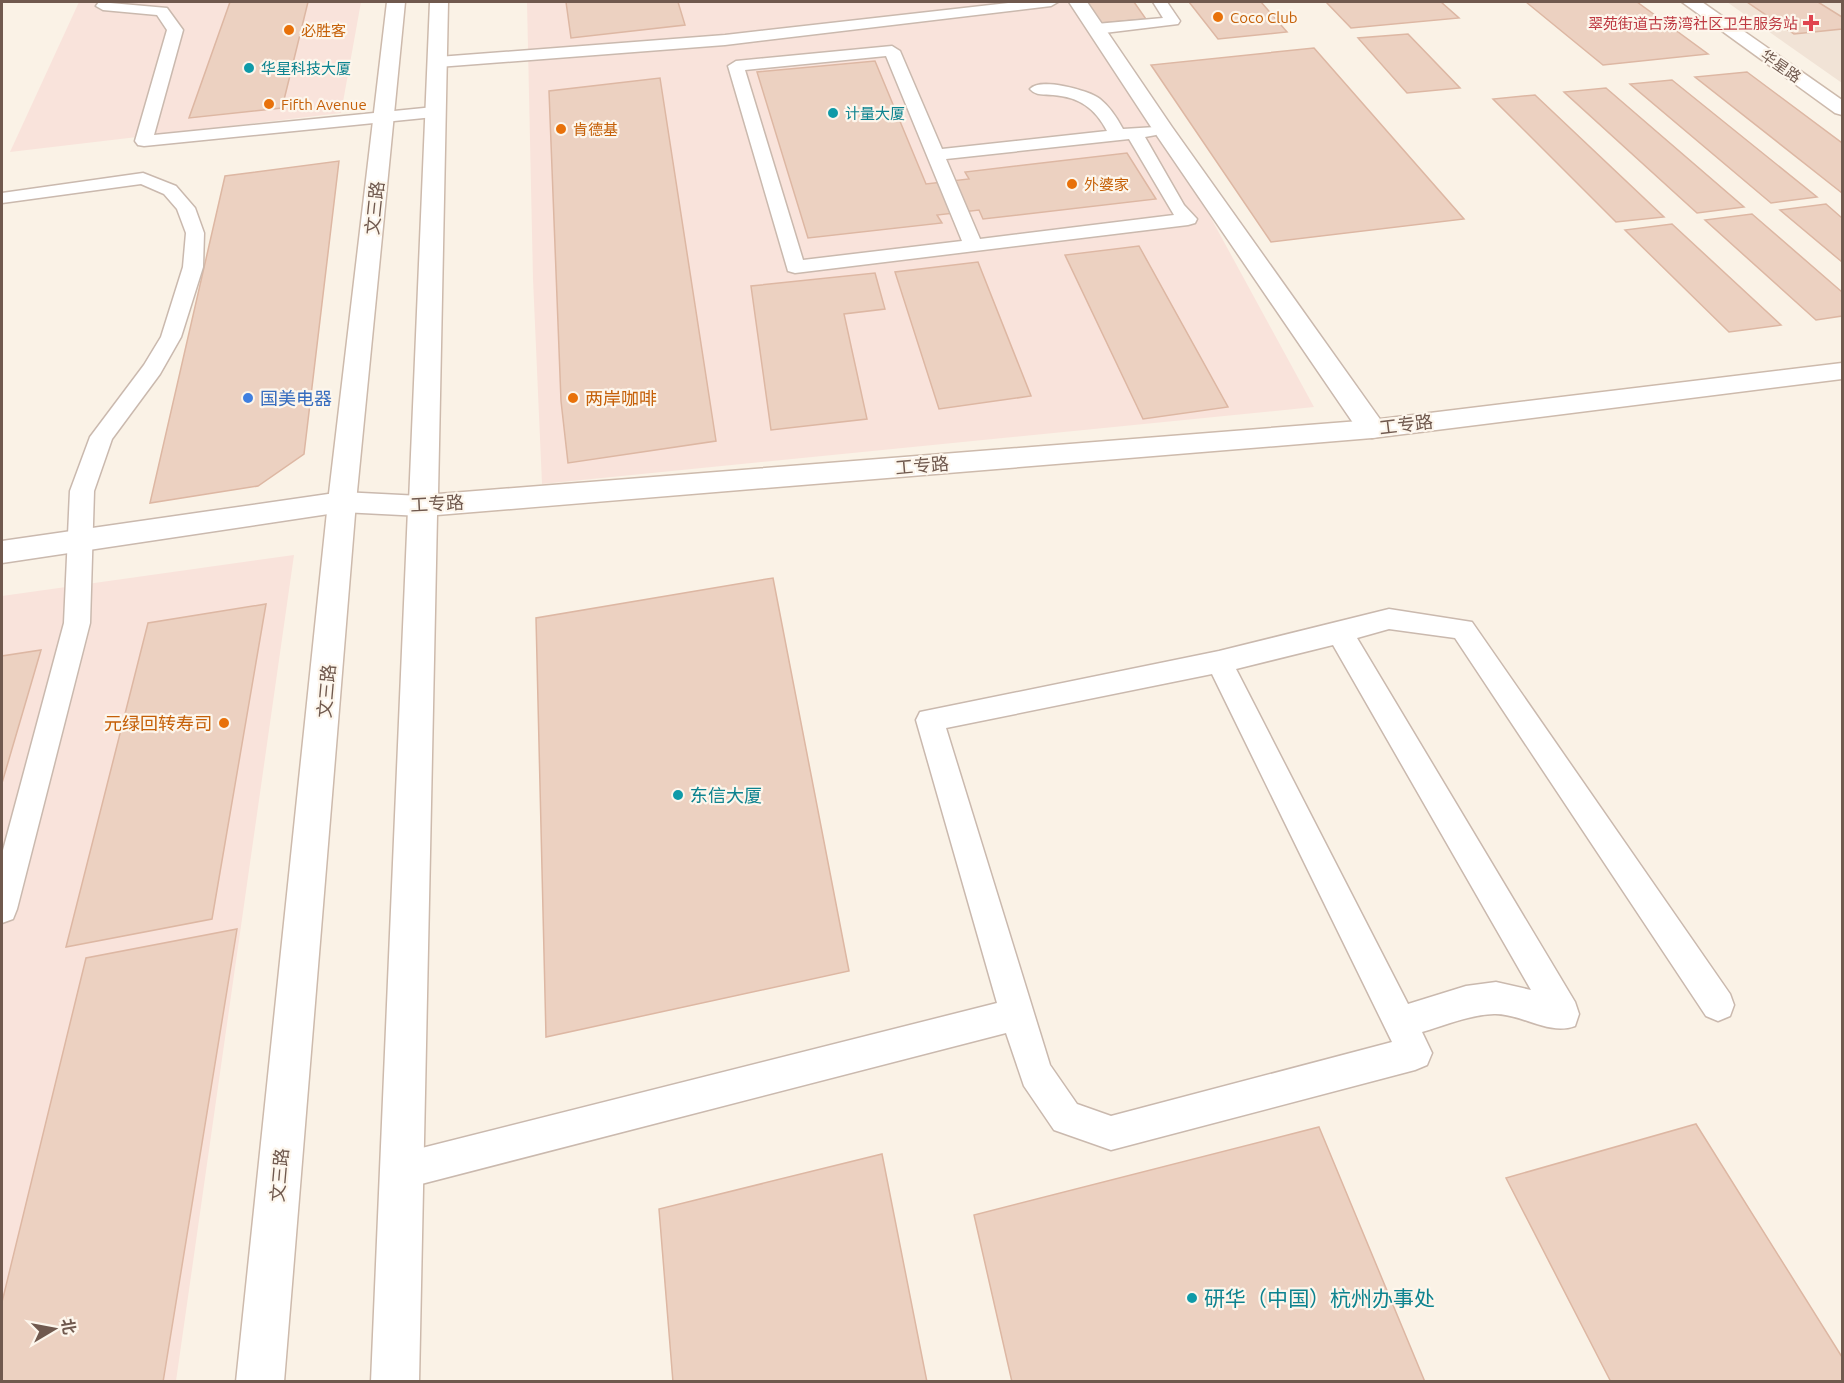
<svg xmlns="http://www.w3.org/2000/svg" width="1844" height="1383" font-family="Ubuntu,'Noto Sans SC',sans-serif">
<rect width="100%" height="100%" fill="#faf2e6"/>
<!-- residential -->
<path fill="#f1e3d6" d="M1727,2H1842V83L1785,43Z"/>
<!-- commercial -->
<g fill="#f9e3db">
<path d="M79,2H361L341,113L10,152Z"/>
<path d="M527,2H1077L1163,130L1314,407L542,484L533,279Z"/>
<path d="M294,555L176,1381H2V596Z"/>
</g>
<!-- building -->
<g fill="#ecd1c1" stroke="#ddb7a3" stroke-width="1.5">
<path d="M230,2H308L282,108L189,118Z"/>
<path d="M566,2H678L685,25L571,38Z"/>
<path d="M1086,2H1134L1146,19L1101,23Z"/>
<path d="M1189,2H1261L1287,32L1218,39Z"/>
<path d="M1326,2H1441L1459,18L1351,28Z"/>
<path d="M1526,2H1637L1708,54L1603,65Z"/>
<path d="M1747,2H1818L1842,17V29L1794,34Z"/>
<path d="M1408,34L1460,88L1407,93L1358,38Z"/>
<path d="M1314,48L1464,219L1271,242L1151,65Z"/>
<path d="M875,61L926,184L969,179L965,172L1127,153L1156,199L983,219L979,210L937,215L942,223L808,238L757,72Z"/>
<path d="M1747,72L1842,143V193L1695,77Z"/>
<path d="M660,78L716,441L568,463L561,401L549,91Z"/>
<path d="M1672,80L1817,197L1771,203L1630,84Z"/>
<path d="M1606,88L1744,207L1697,213L1564,92Z"/>
<path d="M1535,95L1664,217L1616,222L1493,99Z"/>
<path d="M339,161L304,454L258,486L150,503L225,176Z"/>
<path d="M1826,204L1842,218V262L1780,210Z"/>
<path d="M1752,214L1842,292V316L1816,320L1705,220Z"/>
<path d="M1672,224L1781,325L1729,332L1625,230Z"/>
<path d="M1139,246L1228,407L1143,419L1065,255Z"/>
<path d="M978,262L1031,396L939,409L895,272Z"/>
<path d="M875,273L885,309L844,314L867,419L771,430L751,286Z"/>
<path d="M773,578L849,971L546,1037L536,618Z"/>
<path d="M266,604L212,919L66,947L148,623Z"/>
<path d="M41,650L2,783V656Z"/>
<path d="M237,929L163,1382H2V1302L86,958Z"/>
<path d="M1696,1124L1842,1357V1382H1611L1506,1178Z"/>
<path d="M1319,1127L1425,1382H1012L974,1215Z"/>
<path d="M882,1154L927,1382H673L659,1209Z"/>
</g>
<g fill="none" stroke-linecap="round" stroke-linejoin="round">
<defs>
<g id="lane">
<path d="M99,2L167,8L183,30L154,135L434,107L442,112L434,117L144,146L138,145L135,141L167,30L157,15L103,10L96,6Z"/>
<path d="M1017,2H1058L1051,6L725,45L438,67L430,62L438,57L725,35Z"/>
<path d="M1153,2H1167L1180,21L1178,24L1096,34L1088,29L1096,24L1163,18Z"/>
<path d="M892,46L900,51L942,149L1107,131C1095,108 1079,97 1053,95C1044,94 1036,96 1030,89C1040,77 1089,90 1100,99C1110,107 1117,118 1123,129L1156,127L1158,131L1156,135L1145,137L1184,205L1197,219L1195,223L1188,225L795,273L788,271L728,66L736,61ZM886,56L962,241L803,260L745,70ZM1129,139L1174,215L980,239L946,159Z"/>
<path d="M143,173L176,186L195,208L204,233L203,267L181,337L160,374L112,439L94,491L90,623L17,909L13,919L2,923V854L64,623L70,491L90,437L144,365L161,337L183,267L186,233L177,209L164,194L141,184L2,203V193Z"/>
<path d="M1389,609L1472,622L1730,994L1734,1005L1730,1016L1718,1021L1706,1016L1455,638L1389,629L1357,638L1575,1002L1579,1014L1575,1026C1548,1036 1521,1013 1494,1014C1469,1015 1446,1025 1422,1032L1432,1053L1427,1065L1415,1070L1111,1150L1054,1130L1024,1086L1006,1033L402,1189L389,1184L384,1171L389,1158L402,1153L997,1003L916,720L920,712L1219,651ZM1333,645L1531,990L1496,982L1466,986L1408,1004L1236,669ZM1212,674L1392,1042L1111,1116L1077,1104L1050,1065L946,728Z"/>
</g>
<g id="street">
<path d="M1069,2H1087L1172,127L1382,422L1386,429L1382,436L1372,438L1362,436L1153,130Z"/>
<path d="M342,492L421,496L431,499L435,506L431,513L421,516L342,512L2,563V541Z"/>
</g>
<g id="secondary">
<path d="M387,2H405L356,502L284,1382H236L328,502Z"/>
<path d="M430,2H448L438,494L1372,420L1842,363V379L1372,438L437,515L419,1382H371L408,509L407,506L409,502Z"/>
<path d="M1682,2H1702L1842,100V115L1835,113Z"/>
</g>
</defs>
<!-- lane casing -->
<use href="#lane" stroke="#cab9ae" stroke-width="3"/>
<!-- street casing -->
<use href="#street" stroke="#cab9ae" stroke-width="3"/>
<!-- secondary casing -->
<use href="#secondary" stroke="#cdbaac" stroke-width="3"/>
<!-- lane -->
<use href="#lane" fill="#fff" fill-rule="evenodd"/>
<!-- street -->
<use href="#street" fill="#fff" fill-rule="evenodd"/>
<!-- secondary -->
<use href="#secondary" fill="#fff" fill-rule="evenodd"/>
</g>
<!-- markers -->
<g fill="#e8710a" stroke="#fdf6ec" stroke-width="2">
<circle cx="1218" cy="17" r="6"/>
<circle cx="289" cy="30" r="6"/>
<circle cx="269" cy="104" r="6"/>
<circle cx="561" cy="129" r="6"/>
<circle cx="1072" cy="184" r="6"/>
<circle cx="573" cy="398" r="6"/>
<circle cx="224" cy="723" r="6"/>
</g>
<path fill="#e0444e" stroke="#fdf6ec" stroke-width="2" d="M1808 14h6v6h6v6h-6v6h-6v-6h-6v-6h6z"/>
<g fill="#0f9aa8" stroke="#fdf6ec" stroke-width="2">
<circle cx="249" cy="68" r="6"/>
<circle cx="833" cy="113" r="6"/>
<circle cx="678" cy="795" r="6"/>
<circle cx="1192" cy="1298" r="6"/>
</g>
<circle fill="#3f7fe0" stroke="#fdf6ec" stroke-width="2" cx="248" cy="398" r="6"/>
<g text-anchor="middle" dominant-baseline="central" stroke-width="4.5" stroke-linejoin="round" paint-order="stroke">
<!-- far-food labels -->
<g font-size="15" fill="#c56008" stroke="#fdf6ec" text-anchor="start">
<text x="1230" y="17">Coco Club</text>
<text x="301" y="30">必胜客</text>
<text x="281" y="104">Fifth Avenue</text>
<text x="573" y="129">肯德基</text>
<text x="1084" y="184">外婆家</text>
</g>
<!-- far-health labels -->
<g font-size="15" fill="#be3a42" stroke="#fdf6ec" text-anchor="end">
<text x="1798" y="23">翠苑街道古荡湾社区卫生服务站</text>
</g>
<!-- far-street labels -->
<g font-size="15" fill="#70594e" stroke="#fdf6ec">
<text transform="translate(1781 66) rotate(35)">华星路</text>
</g>
<!-- far-culture labels -->
<g font-size="15" fill="#0d838f" stroke="#fdf6ec" text-anchor="start">
<text x="261" y="68">华星科技大厦</text>
<text x="845" y="113">计量大厦</text>
</g>
<!-- street labels -->
<g font-size="18" fill="#70594e" stroke="#fdf6ec">
<text transform="translate(374 208) rotate(-84)">文三路</text>
<text transform="translate(1406 424) rotate(-7)">工专路</text>
<text transform="translate(922 465) rotate(-5)">工专路</text>
<text transform="translate(437 503) rotate(-3)">工专路</text>
<text transform="translate(326 691) rotate(-85)">文三路</text>
<text transform="translate(279 1175) rotate(-85)">文三路</text>
</g>
<!-- shop labels -->
<g font-size="18" fill="#366cbe" stroke="#fdf6ec" text-anchor="start">
<text x="260" y="398">国美电器</text>
</g>
<!-- food labels -->
<g font-size="18" fill="#c56008" stroke="#fdf6ec" text-anchor="start">
<text x="585" y="398">两岸咖啡</text>
<text x="212" y="723" text-anchor="end">元绿回转寿司</text>
</g>
<!-- culture labels -->
<g font-size="18" fill="#0d838f" stroke="#fdf6ec" text-anchor="start">
<text x="690" y="795">东信大厦</text>
</g>
<!-- near-culture labels -->
<g font-size="21" fill="#0d838f" stroke="#fdf6ec" text-anchor="start">
<text x="1204" y="1298">研华（中国）杭州办事处</text>
</g>
</g>
<!-- border -->
<rect width="1844" height="1383" fill="none" stroke="#70594e" stroke-width="6"/>
<!-- north arrow -->
<g transform="translate(54 1329) rotate(80)" stroke="#fdf6ec" stroke-width="4.5" paint-order="stroke">
<path d="M0-4.5L10 22L0 15L-10 22Z" fill="#70594e"/>
<text y="-9" font-size="16" font-weight="bold" text-anchor="middle" fill="#70594e">北</text>
</g>
</svg>
